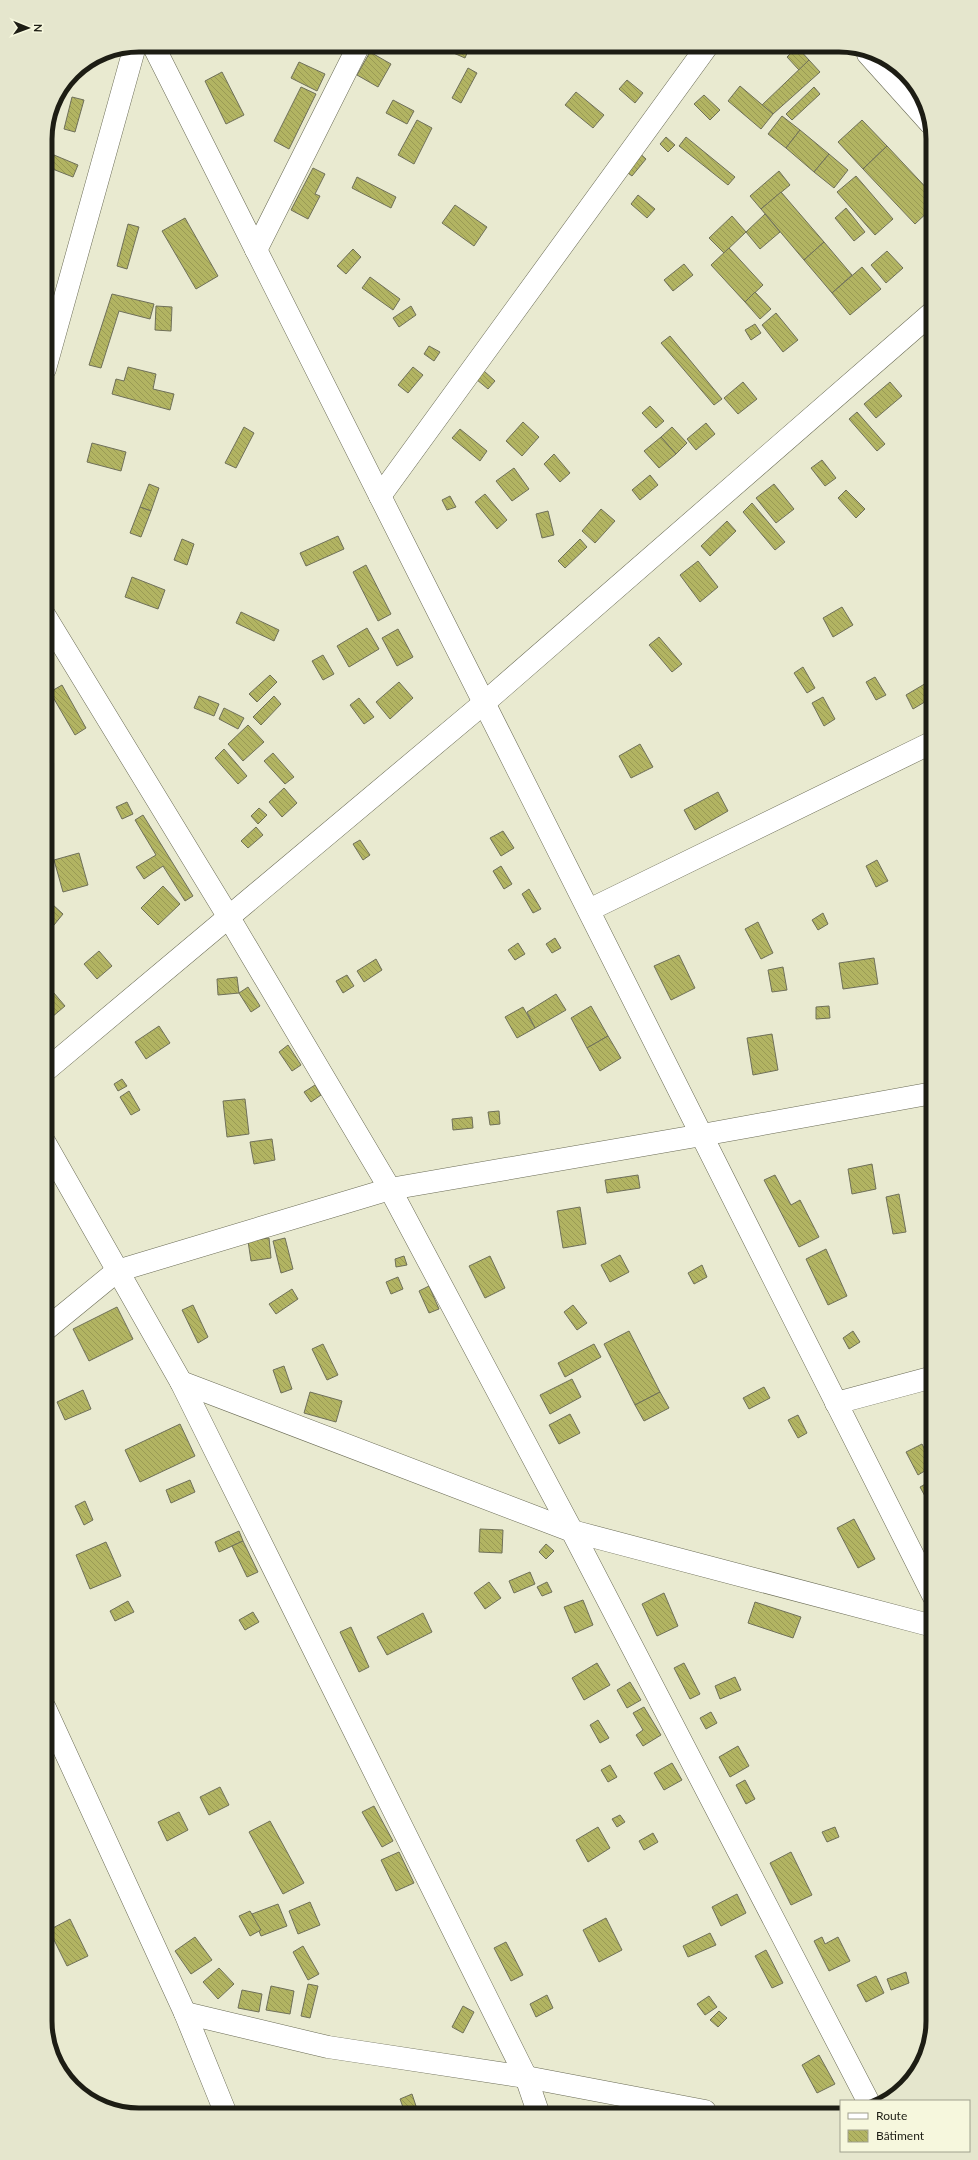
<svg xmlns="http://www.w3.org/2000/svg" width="978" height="2160" font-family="Lato,sans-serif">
<defs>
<pattern id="building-back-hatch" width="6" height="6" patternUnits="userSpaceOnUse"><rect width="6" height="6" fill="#b2b462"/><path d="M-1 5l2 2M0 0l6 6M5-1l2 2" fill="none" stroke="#999a54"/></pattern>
</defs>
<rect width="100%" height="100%" fill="#e9ead0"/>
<!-- building -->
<g fill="url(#building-back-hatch)" stroke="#6f7059">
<path d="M372,45H386L381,53L371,47Z"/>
<path d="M435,45H468L470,46L465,58Z"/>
<path d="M797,47L809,60L799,70L787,57Z"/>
<path d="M370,52L391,64L378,87L357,75Z"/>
<path d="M809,60L820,72L773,114L762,105Z"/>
<path d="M299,62L325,74L317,91L291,78Z"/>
<path d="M468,68L477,73L461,103L452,98Z"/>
<path d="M222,72L244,115L226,124L205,81Z"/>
<path d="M627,80L643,93L635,103L619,89Z"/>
<path d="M740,86L773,114L761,129L728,101Z"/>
<path d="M301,87L316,94L289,149L274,141Z"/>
<path d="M814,87L820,94L792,120L786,114Z"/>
<path d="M576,92L604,115L593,128L565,105Z"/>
<path d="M704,95L720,110L710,120L694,104Z"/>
<path d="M72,97L84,100L75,132L64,129Z"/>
<path d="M393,100L414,111L407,124L386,113Z"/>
<path d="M782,116L800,130L786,148L768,134Z"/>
<path d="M417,120L432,128L414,164L398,155Z"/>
<path d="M862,120L887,146L863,169L838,142Z"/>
<path d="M800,130L829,154L814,172L786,148Z"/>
<path d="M666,137L675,145L668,152L660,144Z"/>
<path d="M686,137L735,177L728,185L679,146Z"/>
<path d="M887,146L933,195V207L915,224L863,169Z"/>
<path d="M636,150L646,159L632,176L621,168Z"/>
<path d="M829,154L848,170L834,188L814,172Z"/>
<path d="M54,155L78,165L73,177L50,168Z"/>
<path d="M313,168L325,174L315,194L320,196L308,219L291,210Z"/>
<path d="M779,171L790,185L761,209L750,196Z"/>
<path d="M856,176L893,219L875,235L837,192Z"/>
<path d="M357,177L396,197L391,208L352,188Z"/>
<path d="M781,192L824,242L804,260L761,209Z"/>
<path d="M638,195L655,209L647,218L631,204Z"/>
<path d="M455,205L487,227L474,246L442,223Z"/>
<path d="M846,208L865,232L854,241L835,218Z"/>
<path d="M765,214L780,232L760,249L746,232Z"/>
<path d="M732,216L746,232L724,253L709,238Z"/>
<path d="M185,218L218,276L196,289L162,231Z"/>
<path d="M128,224L139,227L127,269L117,266Z"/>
<path d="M824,242L852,275L832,293L804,260Z"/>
<path d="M729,248L763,285L745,302L711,265Z"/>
<path d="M353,249L361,257L346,274L337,266Z"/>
<path d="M887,251L903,268L886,283L871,265Z"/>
<path d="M684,264L693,275L673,291L664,280Z"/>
<path d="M862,267L881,289L850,315L832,293Z"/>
<path d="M370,277L400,299L393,310L362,288Z"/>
<path d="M755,292L771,309L760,319L745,302Z"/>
<path d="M112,294L154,304L150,319L119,311L101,368L89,365Z"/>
<path d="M156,306L172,307L171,331L155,330Z"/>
<path d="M411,306L416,315L399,327L393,318Z"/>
<path d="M776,313L798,340L783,352L762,325Z"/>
<path d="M755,324L761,333L751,340L745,330Z"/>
<path d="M670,336L722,399L714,405L661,343Z"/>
<path d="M429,346L440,352L434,361L424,354Z"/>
<path d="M473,361L495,381L488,389L465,370Z"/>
<path d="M128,367L156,374L153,389L174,394L170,410L112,394L116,379L124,381Z"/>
<path d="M413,367L423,375L408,393L398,385Z"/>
<path d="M743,382L757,399L738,414L724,398Z"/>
<path d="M890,382L902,396L876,418L864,404Z"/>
<path d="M650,406L664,421L656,428L642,413Z"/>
<path d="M857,412L885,444L877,451L849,419Z"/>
<path d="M523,422L539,437L522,456L506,441Z"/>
<path d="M706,423L715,434L696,450L687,439Z"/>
<path d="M244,427L254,433L236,468L225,463Z"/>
<path d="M672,427L687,443L676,454L661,437Z"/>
<path d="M460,429L487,451L480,461L452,438Z"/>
<path d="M661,437L676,454L659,468L644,451Z"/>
<path d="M92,443L126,452L121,471L87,462Z"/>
<path d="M554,454L570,473L560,482L544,464Z"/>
<path d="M822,460L836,478L825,486L811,468Z"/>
<path d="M514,468L529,489L512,501L496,481Z"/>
<path d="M650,475L658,485L640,500L632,490Z"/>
<path d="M149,484L159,488L151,511L140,507Z"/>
<path d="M774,484L794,509L776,523L756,498Z"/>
<path d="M846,490L865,509L856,518L838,498Z"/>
<path d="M485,494L507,520L497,529L475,502Z"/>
<path d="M450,496L456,507L447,510L442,500Z"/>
<path d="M752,503L785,542L775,550L743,512Z"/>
<path d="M140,507L151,511L141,537L130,533Z"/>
<path d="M601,509L615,521L595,543L582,531Z"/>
<path d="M548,511L554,535L542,538L536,514Z"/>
<path d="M727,521L736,531L710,556L701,546Z"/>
<path d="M338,536L344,549L306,566L300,553Z"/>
<path d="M182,539L194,544L187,565L174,560Z"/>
<path d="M580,539L587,547L565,568L558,561Z"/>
<path d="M698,561L718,587L700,602L680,575Z"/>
<path d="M366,565L391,614L378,621L353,572Z"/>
<path d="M132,577L165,590L158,609L125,597Z"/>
<path d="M842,607L853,625L833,637L823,618Z"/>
<path d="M241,612L279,630L274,641L236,623Z"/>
<path d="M367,628L379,649L349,667L337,646Z"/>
<path d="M398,629L413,657L397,666L382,638Z"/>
<path d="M659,637L682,664L672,672L649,645Z"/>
<path d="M323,655L334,674L323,680L312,661Z"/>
<path d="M803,667L815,688L807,693L794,673Z"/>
<path d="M270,675L277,682L257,702L249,694Z"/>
<path d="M875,677L886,695L876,700L866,682Z"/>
<path d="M933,679V697L913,709L906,695Z"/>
<path d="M399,682L413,698L390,719L376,702Z"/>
<path d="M62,685L86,728L75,735L50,692Z"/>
<path d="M199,696L219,704L214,716L194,708Z"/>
<path d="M274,696L281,704L261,725L253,717Z"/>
<path d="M823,697L835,719L824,726L812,703Z"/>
<path d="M359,698L374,717L364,724L350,705Z"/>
<path d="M224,708L244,718L238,729L219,719Z"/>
<path d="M248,725L264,742L243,761L228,744Z"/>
<path d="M640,744L653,767L631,778L619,756Z"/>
<path d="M224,749L247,776L238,784L215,758Z"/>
<path d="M273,753L294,777L285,784L264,761Z"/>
<path d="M284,788L297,803L282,817L269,802Z"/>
<path d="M718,792L728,811L695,830L684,810Z"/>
<path d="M127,802L133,814L122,819L116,807Z"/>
<path d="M259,808L267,815L258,824L251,816Z"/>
<path d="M143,815L193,896L185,901L163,866L144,879L136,867L156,855L135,820Z"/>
<path d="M256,827L263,835L248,848L241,841Z"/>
<path d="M503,831L514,848L501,856L490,838Z"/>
<path d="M360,840L370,855L363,860L353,844Z"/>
<path d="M45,852H47L49,872H45Z"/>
<path d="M79,853L88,885L63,892L54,860Z"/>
<path d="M877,860L888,881L876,887L866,866Z"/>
<path d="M501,866L512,884L504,889L493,871Z"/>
<path d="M163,886L180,904L158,925L141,908Z"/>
<path d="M529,889L541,909L533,913L522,894Z"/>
<path d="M52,904L63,914L45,936V912Z"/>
<path d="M823,913L828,924L818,930L812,920Z"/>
<path d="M758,922L773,953L761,959L745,929Z"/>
<path d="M555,938L561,948L552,953L546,944Z"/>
<path d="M518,943L525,954L515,960L508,950Z"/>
<path d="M99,951L112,966L97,979L84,964Z"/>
<path d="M679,955L695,988L671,1000L654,966Z"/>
<path d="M874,958L878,984L843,989L839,963Z"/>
<path d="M376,959L382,970L364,982L357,971Z"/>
<path d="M783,967L787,990L772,992L768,970Z"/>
<path d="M347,975L354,986L343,993L336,981Z"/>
<path d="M237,977L239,993L218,995L217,979Z"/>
<path d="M48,986L65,1006L45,1023V988Z"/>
<path d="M248,987L260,1006L251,1012L239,993Z"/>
<path d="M556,994L566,1010L535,1028L527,1012Z"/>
<path d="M591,1006L608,1036L587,1048L571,1018Z"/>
<path d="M829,1006L830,1018L816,1019V1007Z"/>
<path d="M523,1007L535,1028L517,1038L505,1017Z"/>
<path d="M159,1026L170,1043L146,1059L135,1042Z"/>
<path d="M772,1034L778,1070L753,1075L747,1038Z"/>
<path d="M608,1036L621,1058L600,1071L587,1048Z"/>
<path d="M288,1045L301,1065L292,1071L279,1052Z"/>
<path d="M122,1079L127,1086L118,1091L114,1084Z"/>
<path d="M315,1085L321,1095L311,1102L304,1092Z"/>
<path d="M129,1091L140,1110L131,1115L120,1097Z"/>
<path d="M245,1099L249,1134L227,1137L223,1101Z"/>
<path d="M499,1111L500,1124L490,1125L488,1112Z"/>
<path d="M472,1117L473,1128L453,1130L452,1119Z"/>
<path d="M272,1139L275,1160L254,1164L250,1142Z"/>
<path d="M872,1164L876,1189L852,1194L848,1169Z"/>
<path d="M638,1175L640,1188L607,1193L605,1180Z"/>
<path d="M775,1175L791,1205L800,1200L819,1237L799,1247L764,1180Z"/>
<path d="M45,1183L52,1191L45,1197Z"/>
<path d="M899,1194L906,1232L893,1234L886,1197Z"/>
<path d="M580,1207L586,1244L563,1248L557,1211Z"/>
<path d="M45,1229L53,1238L45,1245Z"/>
<path d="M269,1238L271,1258L251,1261L248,1241Z"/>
<path d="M285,1238L293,1269L281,1273L273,1241Z"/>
<path d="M826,1249L847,1296L828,1305L806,1259Z"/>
<path d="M620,1255L629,1272L610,1282L601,1265Z"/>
<path d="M404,1256L407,1265L396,1267L395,1259Z"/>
<path d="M490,1256L505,1288L485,1298L469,1266Z"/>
<path d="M702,1265L707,1277L694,1284L688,1273Z"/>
<path d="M398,1277L403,1289L391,1294L386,1282Z"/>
<path d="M429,1286L439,1309L429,1313L419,1291Z"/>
<path d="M292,1289L298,1299L276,1314L269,1304Z"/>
<path d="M193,1305L208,1337L198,1343L182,1310Z"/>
<path d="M573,1305L587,1323L577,1330L564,1312Z"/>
<path d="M117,1307L133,1339L89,1361L73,1329Z"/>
<path d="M629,1331L660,1392L635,1405L604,1344Z"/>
<path d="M853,1331L860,1342L849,1349L843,1338Z"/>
<path d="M323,1344L338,1375L327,1380L312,1349Z"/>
<path d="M594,1344L601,1357L565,1377L558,1363Z"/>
<path d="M284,1366L292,1389L281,1393L273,1370Z"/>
<path d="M572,1379L581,1397L550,1414L540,1395Z"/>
<path d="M764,1387L770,1398L749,1409L743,1398Z"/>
<path d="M83,1390L91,1409L65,1420L57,1402Z"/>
<path d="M310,1392L342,1401L336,1422L304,1413Z"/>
<path d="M660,1392L669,1408L644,1421L635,1405Z"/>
<path d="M570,1414L580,1433L559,1444L549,1425Z"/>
<path d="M798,1415L807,1433L798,1438L788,1420Z"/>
<path d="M45,1417L50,1427L45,1430Z"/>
<path d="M180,1424L195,1456L140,1482L125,1450Z"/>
<path d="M922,1444L933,1466L918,1475L906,1452Z"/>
<path d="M190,1480L195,1492L171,1503L166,1490Z"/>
<path d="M931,1481L933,1494L926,1498L920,1487Z"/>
<path d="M85,1501L93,1520L84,1525L75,1506Z"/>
<path d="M854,1519L875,1559L858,1568L837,1528Z"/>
<path d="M480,1529L503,1530L502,1553L479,1552Z"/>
<path d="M239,1531L243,1541L219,1552L215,1542Z"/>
<path d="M243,1541L258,1572L247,1577L232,1546Z"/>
<path d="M106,1542L121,1576L90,1589L76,1555Z"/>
<path d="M546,1544L554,1551L546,1559L539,1552Z"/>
<path d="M530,1572L535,1584L514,1593L509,1581Z"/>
<path d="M489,1582L501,1598L485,1609L474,1593Z"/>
<path d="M547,1582L552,1592L542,1596L537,1587Z"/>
<path d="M664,1593L678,1626L657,1636L642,1604Z"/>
<path d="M583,1600L593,1625L575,1633L564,1607Z"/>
<path d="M128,1601L134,1612L115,1621L110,1611Z"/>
<path d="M755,1602L801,1617L793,1638L748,1623Z"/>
<path d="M253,1612L259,1622L245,1630L239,1620Z"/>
<path d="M423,1613L432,1632L387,1655L377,1637Z"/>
<path d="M351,1627L369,1667L359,1672L340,1632Z"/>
<path d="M597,1663L610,1685L584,1700L572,1678Z"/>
<path d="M684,1663L700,1694L690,1699L674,1668Z"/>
<path d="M735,1677L741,1690L720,1699L715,1686Z"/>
<path d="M630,1682L641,1700L627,1708L617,1690Z"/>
<path d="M644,1707L661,1735L643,1746L636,1735L643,1730L633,1713Z"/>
<path d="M711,1712L717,1723L706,1729L700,1718Z"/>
<path d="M598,1720L609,1738L600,1743L590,1725Z"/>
<path d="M738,1746L749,1766L730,1777L719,1757Z"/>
<path d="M672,1763L682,1780L664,1790L654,1773Z"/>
<path d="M610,1765L617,1777L608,1782L601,1770Z"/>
<path d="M745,1780L755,1799L746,1804L736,1785Z"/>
<path d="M220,1787L229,1805L209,1815L200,1797Z"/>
<path d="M374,1806L393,1841L382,1847L362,1812Z"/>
<path d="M179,1812L188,1830L167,1841L158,1822Z"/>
<path d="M620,1815L625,1822L617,1827L612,1819Z"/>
<path d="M270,1821L304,1883L283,1894L249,1832Z"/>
<path d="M598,1827L610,1848L588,1862L576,1840Z"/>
<path d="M835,1827L839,1837L827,1842L822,1832Z"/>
<path d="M653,1833L658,1842L644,1850L639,1841Z"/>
<path d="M399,1852L414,1883L396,1891L381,1860Z"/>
<path d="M791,1852L812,1895L791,1905L770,1863Z"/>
<path d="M737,1894L746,1913L721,1926L712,1907Z"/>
<path d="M310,1902L320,1925L298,1934L289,1911Z"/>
<path d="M278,1904L287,1926L261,1936L252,1914Z"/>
<path d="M250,1911L261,1930L250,1936L239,1916Z"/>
<path d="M606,1918L622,1950L599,1962L583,1930Z"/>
<path d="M70,1919L88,1956L67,1966L49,1930Z"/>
<path d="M710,1933L716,1945L688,1957L683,1946Z"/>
<path d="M195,1937L212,1960L191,1974L175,1951Z"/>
<path d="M822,1937L825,1944L838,1937L850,1961L829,1971L814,1941Z"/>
<path d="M506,1942L523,1975L511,1981L494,1948Z"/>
<path d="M303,1946L319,1974L308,1980L293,1952Z"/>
<path d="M766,1950L783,1983L772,1988L755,1956Z"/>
<path d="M219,1968L234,1984L218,1999L203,1982Z"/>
<path d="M906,1972L909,1983L891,1990L887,1979Z"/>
<path d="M876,1976L884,1993L866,2002L857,1985Z"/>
<path d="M308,1984L318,1986L310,2018L301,2016Z"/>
<path d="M271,1986L294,1991L290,2014L266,2010Z"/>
<path d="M242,1990L262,1994L259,2012L238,2008Z"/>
<path d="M547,1995L553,2008L536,2017L530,2004Z"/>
<path d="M709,1996L717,2007L705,2015L697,2004Z"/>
<path d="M463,2006L474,2012L463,2033L452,2027Z"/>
<path d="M719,2011L727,2018L718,2027L710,2020Z"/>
<path d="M819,2055L835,2084L817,2093L802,2065Z"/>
<path d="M412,2094L416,2106L404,2110L400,2099Z"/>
<path d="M490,2110L491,2112H480Z"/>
</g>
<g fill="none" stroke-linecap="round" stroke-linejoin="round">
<defs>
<g id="minor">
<path d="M153,45L933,1595"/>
<path d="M868,54L930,123"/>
<path d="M256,250L359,45"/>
<path d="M45,369L135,46"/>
<path d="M380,496L708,45"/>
<path d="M45,616L228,916L390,1189L572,1531L868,2101"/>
<path d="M589,910L933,742"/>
<path d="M45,1071L484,703L933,312"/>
<path d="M45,1143L181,1382L526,2077L538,2112"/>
<path d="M45,1330L117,1271L390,1189L702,1135L933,1093"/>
<path d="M181,1382L572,1531L933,1626"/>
<path d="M836,1403L933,1377"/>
<path d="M45,1708L185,2013L226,2114"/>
<path d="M185,2013L328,2047L526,2077L705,2111"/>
</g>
</defs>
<!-- minor casing -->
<use href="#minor" stroke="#6a6b55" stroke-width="23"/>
<!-- minor -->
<use href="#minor" stroke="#fff" stroke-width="22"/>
</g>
<!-- crop -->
<path d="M0 0H978V2160H0ZM139 52H839A87 87 0 0 1 926 139V2021A87 87 0 0 1 839 2108H139A87 87 0 0 1 52 2021V139A87 87 0 0 1 139 52Z" fill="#e5e6cd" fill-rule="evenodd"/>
<path fill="none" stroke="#1d1d14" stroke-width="5" d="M139 52H839A87 87 0 0 1 926 139V2021A87 87 0 0 1 839 2108H139A87 87 0 0 1 52 2021V139A87 87 0 0 1 139 52Z"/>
<!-- legend -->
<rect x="840" y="2100" width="130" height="52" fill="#f6f7dd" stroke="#9fa08d"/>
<rect x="848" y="2113" width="20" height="6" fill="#ffffff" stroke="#9fa08d"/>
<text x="876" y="2120" font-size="12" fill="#1d1d14">Route</text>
<rect x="848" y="2130" width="20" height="12" fill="url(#building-back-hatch)" stroke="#9fa08d"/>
<text x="876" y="2140" font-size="12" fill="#1d1d14">Bâtiment</text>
<!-- north arrow -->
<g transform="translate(28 28) rotate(91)" stroke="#f6f7dd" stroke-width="3" paint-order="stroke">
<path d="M0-3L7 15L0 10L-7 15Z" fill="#1d1d14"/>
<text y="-6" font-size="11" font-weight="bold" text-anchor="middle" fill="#1d1d14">N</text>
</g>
</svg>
